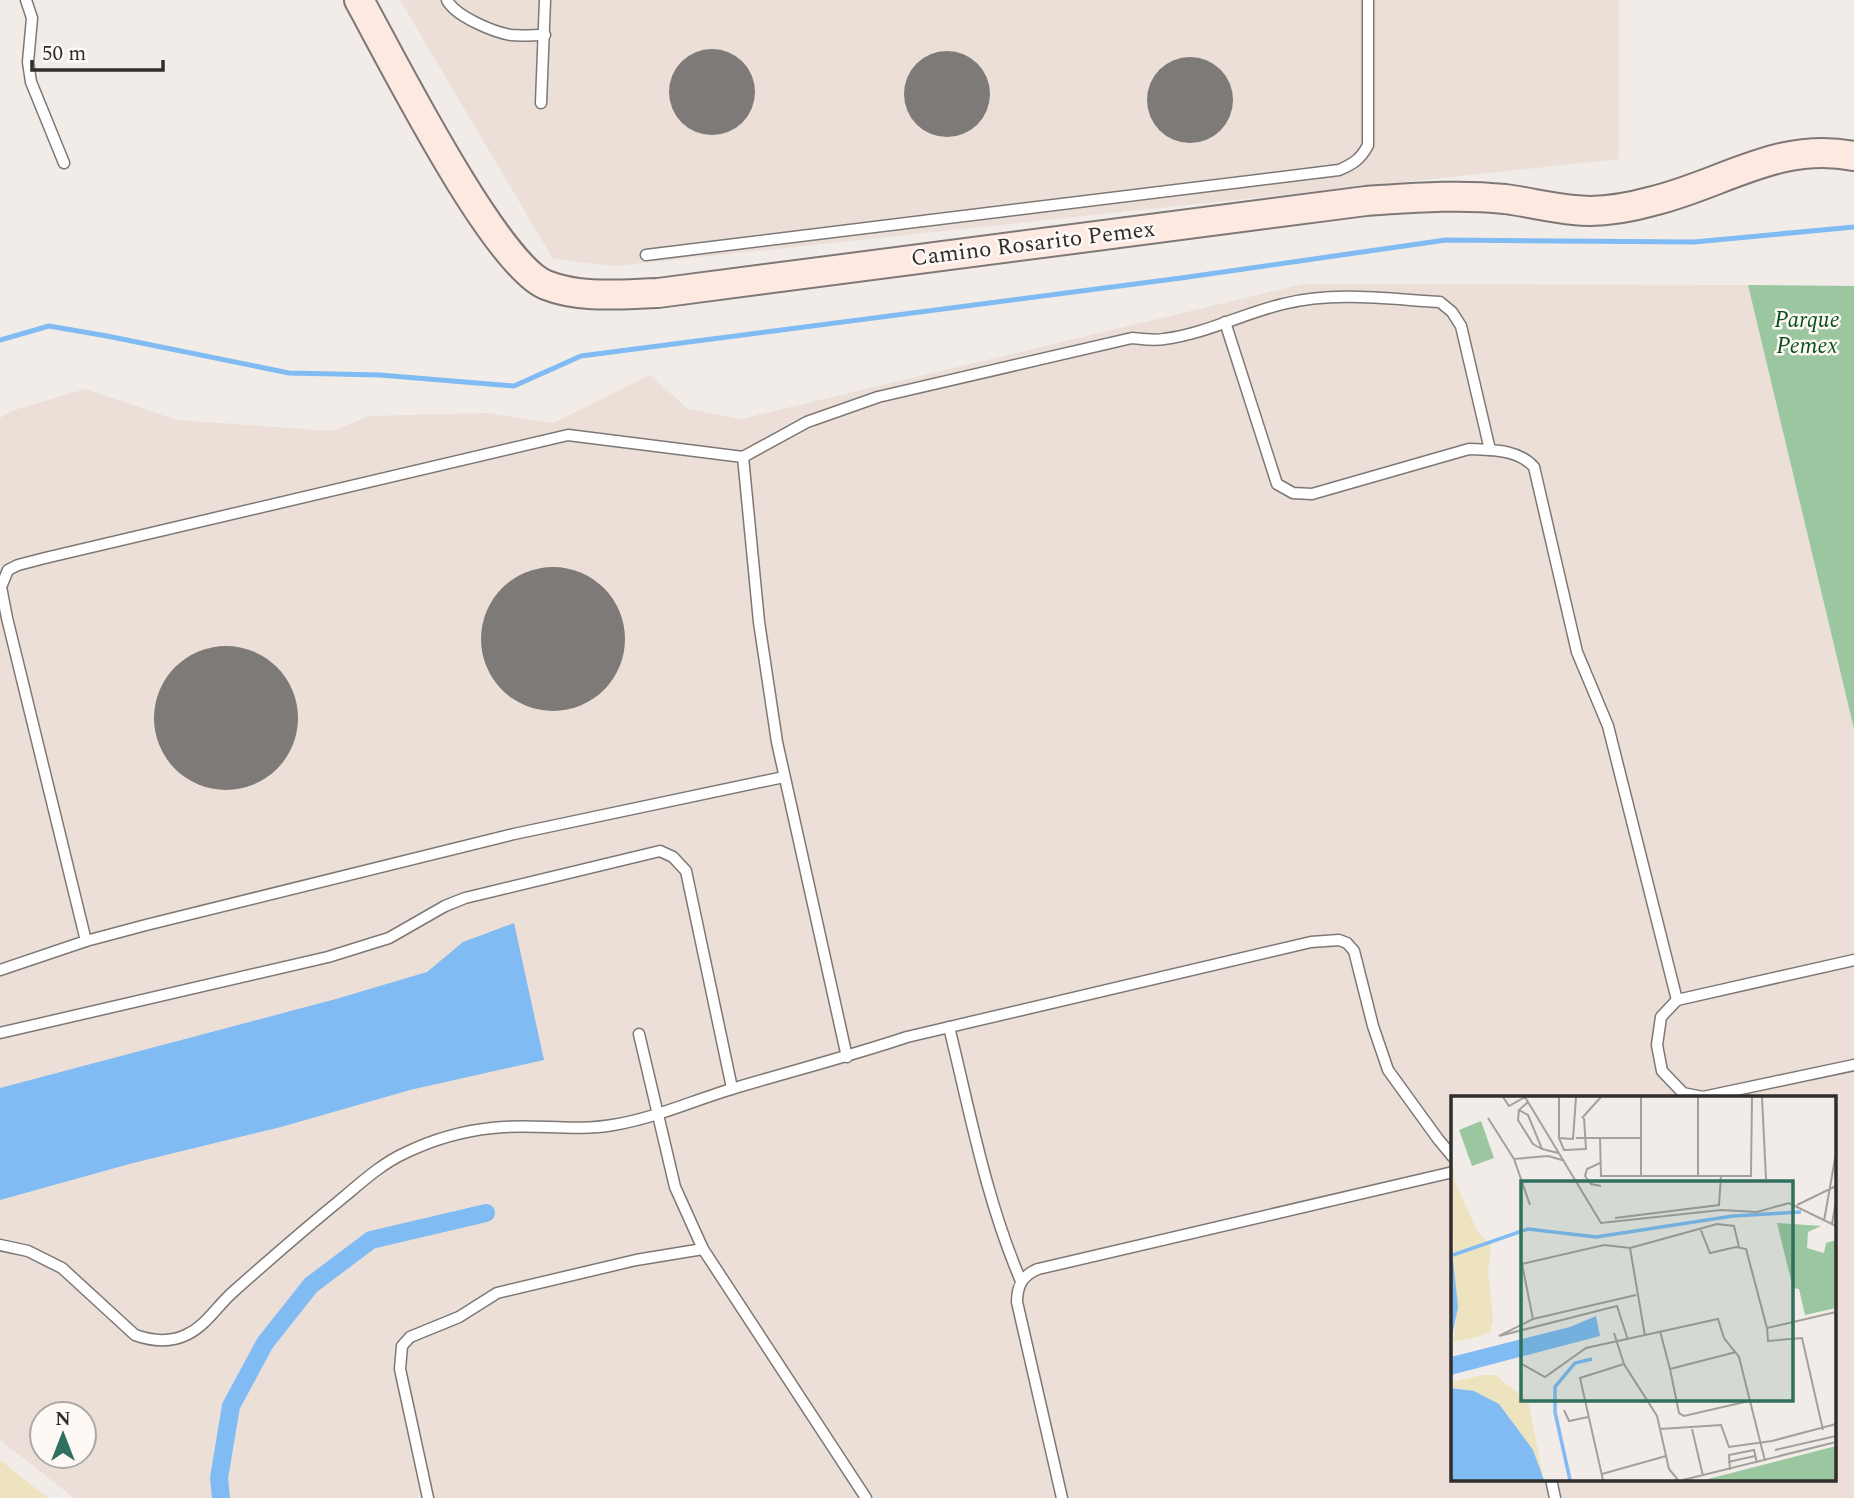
<svg xmlns="http://www.w3.org/2000/svg" width="1854" height="1498" font-family="Spectral,serif">
<style>
.built{fill:#ebdfd7;fill-rule:evenodd}
.green{fill:#9ac79f}
.sand{fill:#ede3be}
.water{fill:#81bbf4}
.lines{fill:none;stroke-linecap:round;stroke-linejoin:round}
.stream{stroke:#81bbf4;stroke-width:5}
.canal{stroke:#81bbf4;stroke-width:18}
.building{fill:#7e7a77}
.lane-casing{stroke:#7d7875;stroke-width:13}
.secondary-casing{stroke:#7d7875;stroke-width:32}
.lane{stroke:#fff;stroke-width:10}
.secondary{stroke:#fde9e2;stroke-width:28}
.labels{text-anchor:middle;dominant-baseline:central;stroke-width:5;stroke-linejoin:round;paint-order:stroke}
.street-label{font-size:23px;fill:#302e2d;stroke:#fef9f5}
.park-label{font-size:23px;font-style:italic;fill:#064f1c;stroke:#fef9f5}
.inset-river{fill:none;stroke:#81bbf4;stroke-width:3.5}
.inset-road{fill:none;stroke:#a4a09d;stroke-width:2}
.view{fill:#31705e;fill-opacity:0.15;stroke:#31705e;stroke-width:3.5}
.inset-edge{fill:none;stroke:#302e2d;stroke-width:3.5}
</style>
<rect width="100%" height="100%" fill="#f1ece8"/>
<g class="built">
<path d="M400 0H1619V159L616 266 553 259Z"/>
<path d="M1303 284 1748 285 1854 729V1498H74L0 1440V418L11 411 85 389 177 420 332 431 369 416 488 413 553 423 650 375 688 409 741 419ZM1453 1097H1835V1479H1453ZM42 1414H84V1456H42Z"/>
</g>
<path class="green" d="M1748 285 1854 286V729Z"/>
<path class="sand" d="M0 1460 48 1498H0Z"/>
<path class="water" d="M514 923 544 1060 410 1090 281 1127 133 1163 0 1200V1088L336 999 427 972 463 942Z"/>
<g class="lines">
<path class="stream" d="M0 340 49 326 107 336 289 373 380 375 514 386 581 356 1181 278 1446 240 1694 242 1854 227"/>
<path class="canal" d="M221 1498 219 1478 231 1406 265 1343 311 1285 371 1240 486 1213"/>
</g>
<g class="building">
<circle cx="712" cy="92" r="43"/>
<circle cx="947" cy="94" r="43"/>
<circle cx="1190" cy="100" r="43"/>
<circle cx="553" cy="639" r="72"/>
<circle cx="226" cy="718" r="72"/>
</g>
<g class="lines">
<defs>
<g id="lane">
<path d="M26 0 32 18 28 62 31 82 64 163"/>
<path d="M447 0C455 16 493 32 511 35 521 36 534 35 545 35"/>
<path d="M541 103 545 0"/>
<path d="M646 255 1339 170C1353 164 1361 159 1368 145V0"/>
<path d="M1225 322 1277 484 1293 493 1312 494 1469 449C1492 450 1518 449 1534 467L1577 652 1608 726 1677 1000 1854 960"/>
<path d="M743 457 807 422 878 397 1132 338C1142 339 1154 341 1164 339 1205 334 1244 313 1283 304 1335 291 1388 299 1440 302L1452 312 1461 326 1490 450"/>
<path d="M86 941 7 618 1 587 8 570 18 565 45 558 568 435 743 457 759 622 777 742 847 1057"/>
<path d="M0 970 86 941 146 925 514 834 784 777"/>
<path d="M1677 1000 1661 1017 1657 1045 1662 1071 1683 1093 1703 1097 1854 1065"/>
<path d="M949 1027C970 1112 986 1200 1021 1281"/>
<path d="M0 1033 328 957 389 938 445 906 465 898 660 851 673 857 686 871 732 1088"/>
<path d="M639 1034 675 1187 703 1249 866 1498"/>
<path d="M0 1245 28 1251 62 1268 135 1335C152 1341 169 1343 186 1335 206 1326 217 1306 233 1292 270 1259 307 1227 345 1196 364 1180 383 1163 405 1153 432 1140 462 1131 492 1128 532 1123 573 1132 613 1125 656 1118 694 1100 735 1088 792 1071 850 1056 907 1037L1311 942 1339 940 1347 943 1354 951 1373 1026 1388 1070 1438 1139 1453 1157"/>
<path d="M1551 1479 1555 1498"/>
<path d="M428 1498 400 1369 402 1346 410 1337 459 1317 497 1293 636 1260 703 1249"/>
<path d="M1062 1498 1017 1302C1017 1285 1023 1275 1038 1269L1453 1172"/>
</g>
<path id="secondary" d="M359 0C390 56 495 265 546 285 581 299 622 294 658 293L1366 201C1412 198 1458 194 1505 199 1528 202 1551 208 1574 210 1600 213 1628 208 1653 201 1723 184 1779 141 1854 156"/>
</defs>
<use href="#lane" class="lane-casing"/>
<use href="#secondary" class="secondary-casing"/>
<use href="#lane" class="lane"/>
<use href="#secondary" class="secondary"/>
</g>
<g class="labels">
<g class="street-label">
<text transform="translate(1033 244) rotate(-7)">Camino Rosarito Pemex</text>
</g>
<g class="park-label">
<text x="1807" y="320">Parque<tspan x="1807" dy="26">Pemex</tspan></text>
</g>
</g>
<g transform="translate(1451 1096)">
<rect width="385" height="385" fill="#f1ece8"/>
<path d="M30 25 43 62 21 70 8 34ZM326 127 370 130 357 136 356 152 373 157 375 147 385 144V212L354 219 348 193 342 192ZM385 350V384H253Z" fill="#9ac79f"/>
<path d="M0 55 4 85 26 135 40 150 37 175 42 225 39 236 30 240 2 246 5 226ZM32 279H44L77 305 92 380 10 292H0V286Z" fill="#ede3be"/>
<path d="M0 144 7 211 0 246ZM145 220 149 240 0 279V261L119 231ZM0 292 23 295 48 308 82 354 93 384H0Z" fill="#81bbf4"/>
<path class="inset-river" d="M2 159 77 133 145 141 282 120 350 116M119 384 104 316V291L124 267 141 263"/>
<path class="inset-road" d="M52 1 58 10 74 1M74 1 150 127 270 114 306 116 338 107 385 130M108 1V42L122 43 125 1M247 1V80M311 1 315 83M77 6 68 14 77 19 91 53 107 57M68 14 67 24 82 48 91 53M37 22 63 63 97 60 111 64M131 22 150 1M108 42 113 54 135 53 133 22M125 42H149L150 80H300L301 1M149 42H190M63 63 79 109M149 67 136 73 134 80 140 88 150 90M190 80V1M346 109 385 90M164 122 268 109 270 80M373 125 385 57M381 128 385 105M249 132 259 157 285 151 295 153 316 232 385 216M179 152 266 128 283 130 288 151M82 223 71 168 153 149 179 152 194 240M316 232 317 245 351 242 372 334M209 235 219 273M163 237 173 268 206 320 218 373 227 384M177 244 166 210 48 240 82 223 185 199M285 256 219 273 228 317 233 320 298 305M69 267 94 281 135 252 267 223 273 242 288 261 314 365M113 314 118 325 137 321M209 333 270 329 278 351 321 345 385 328M241 333 252 380M324 354 385 340M277 366 304 360M279 374 278 359 303 354 306 367M151 378 215 360M152 384 129 282 173 268M232 384 385 346"/>
<path class="view" d="M70 85H342V305H70Z"/>
<rect width="385" height="385" class="inset-edge"/>
</g>
<g transform="translate(63 1435)"><circle r="33" fill="#fef9f5" stroke="#aca8a5" stroke-width="2"/>
<path d="M0-5L12 26L0 18L-12 26Z" fill="#31705e"/>
<text y="-10" font-size="19" font-weight="bold" text-anchor="middle" fill="#302e2d">N</text>
</g>
<path d="M32 60v10h131v-10" fill="none" stroke="#302e2d" stroke-width="3.5"/>
<text x="42" y="60" font-size="21" fill="#302e2d" stroke="#fef9f5" stroke-width="5" paint-order="stroke">50 m</text>
</svg>
